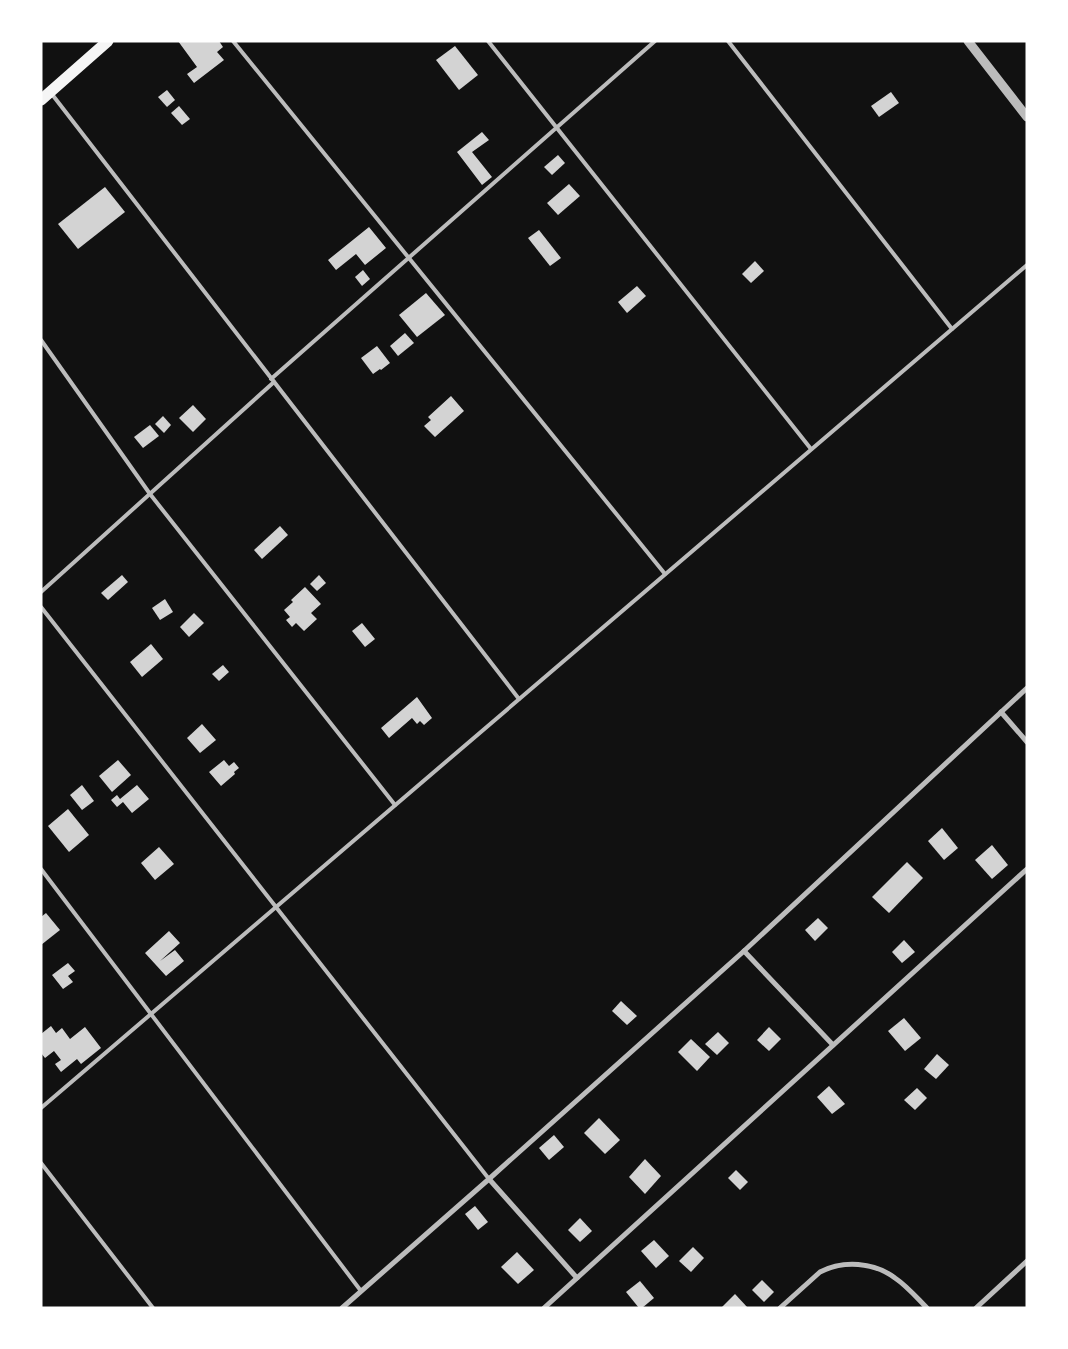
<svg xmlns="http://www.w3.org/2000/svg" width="1068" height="1349" font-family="'Sofia Sans Condensed',sans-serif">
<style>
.building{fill:#d3d3d3}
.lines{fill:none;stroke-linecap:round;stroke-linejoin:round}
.service{stroke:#bcbcbc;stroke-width:4}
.minor{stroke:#bcbcbc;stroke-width:5}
.tertiary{stroke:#bcbcbc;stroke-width:9}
.primary{stroke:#f5f5f5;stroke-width:11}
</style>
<rect width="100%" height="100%" fill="#111"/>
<g class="building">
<path d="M178 41H219L223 47 217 52 224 60 194 83 187 74 197 67Z"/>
<path d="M455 46 478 75 459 90 436 60Z"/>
<path d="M167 90 175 100 167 107 158 97Z"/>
<path d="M891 92 899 103 879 117 871 106Z"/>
<path d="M179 106 190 119 182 125 171 113Z"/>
<path d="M482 132 489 140 472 152 492 177 482 185 457 152Z"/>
<path d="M558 155 565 163 552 175 544 167Z"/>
<path d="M569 184 580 196 558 215 547 203Z"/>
<path d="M105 187 125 212 78 249 58 224Z"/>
<path d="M369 227 386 248 365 265 356 254 336 270 328 260Z"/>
<path d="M539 230 561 258 550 266 528 238Z"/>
<path d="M755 261 764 271 751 283 742 274Z"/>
<path d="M363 270 370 279 362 286 355 277Z"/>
<path d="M637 286 646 296 627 313 618 302Z"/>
<path d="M426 293 445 315 417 337 399 315Z"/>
<path d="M405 333 414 343 398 356 390 346Z"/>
<path d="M377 346 390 363 381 370 380 369 373 374 361 358Z"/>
<path d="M451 396 464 411 435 437 424 426 431 420 428 417Z"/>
<path d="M193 405 206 419 193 432 179 418Z"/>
<path d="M163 416 171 425 164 433 155 424Z"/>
<path d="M150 425 159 436 143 448 134 437Z"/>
<path d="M280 526 288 535 262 559 254 550Z"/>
<path d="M122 575 128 582 108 600 101 593Z"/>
<path d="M319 575 326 583 317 591 310 584Z"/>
<path d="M305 587 321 604 311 613 317 619 304 631 296 623 292 627 286 620 290 617 284 610 293 602 291 600Z"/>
<path d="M165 599 173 612 160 620 152 608Z"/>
<path d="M194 613 204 623 189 637 180 627Z"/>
<path d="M362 623 375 639 365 647 352 631Z"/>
<path d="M151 644 163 659 142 677 130 662Z"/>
<path d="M223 665 229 672 219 681 212 674Z"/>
<path d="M417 697 432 718 424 725 420 721 417 724 412 718 389 738 381 728Z"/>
<path d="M202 724 216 740 200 753 187 738Z"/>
<path d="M118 760 131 775 112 792 99 776Z"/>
<path d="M224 760 229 766 234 762 239 768 234 772 235 774 221 786 209 772Z"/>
<path d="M82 785 94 801 82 810 70 795Z"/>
<path d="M137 785 149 799 132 813 123 802 117 807 111 800 117 795 120 799Z"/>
<path d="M68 809 89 835 69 852 48 826Z"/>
<path d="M942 828 958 848 944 860 928 841Z"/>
<path d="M992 845 1008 865 992 879 975 860Z"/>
<path d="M159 847 174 864 155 880 141 863Z"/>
<path d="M907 862 923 878 889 913 872 897Z"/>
<path d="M46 913 60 930 41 945V917Z"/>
<path d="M818 918 828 928 815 941 805 930Z"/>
<path d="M169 931 180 943 160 961 175 950 184 961 166 976 145 953Z"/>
<path d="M904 940 915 952 902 963 892 952Z"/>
<path d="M68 963 75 971 68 976 73 982 63 989 52 975Z"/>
<path d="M621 1001 637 1016 627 1025 612 1011Z"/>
<path d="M904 1018 921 1038 905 1051 888 1031Z"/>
<path d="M51 1026 56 1033 62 1028 70 1039 85 1027 101 1048 81 1064 77 1059 61 1072 55 1064 61 1060 54 1051 45 1058 41 1053V1034Z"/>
<path d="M769 1027 781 1039 769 1051 757 1040Z"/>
<path d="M718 1032 729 1043 717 1055 705 1044Z"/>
<path d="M691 1039 710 1057 697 1071 678 1052Z"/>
<path d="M937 1054 949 1065 936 1079 924 1069Z"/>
<path d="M829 1086 845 1104 832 1114 817 1097Z"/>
<path d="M917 1088 927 1098 915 1110 904 1100Z"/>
<path d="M599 1118 620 1140 605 1154 584 1133Z"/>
<path d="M554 1135 564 1147 549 1160 539 1148Z"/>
<path d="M645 1159 661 1176 645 1194 629 1177Z"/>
<path d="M736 1170 748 1182 740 1190 728 1178Z"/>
<path d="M475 1206 488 1222 478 1230 465 1214Z"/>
<path d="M580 1218 592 1231 580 1242 568 1230Z"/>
<path d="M654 1240 669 1256 656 1268 641 1251Z"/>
<path d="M693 1247 704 1258 691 1272 679 1261Z"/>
<path d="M517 1252 534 1270 518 1284 501 1267Z"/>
<path d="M762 1280 774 1292 764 1302 752 1290Z"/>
<path d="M640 1281 654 1298 642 1308H639L626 1292Z"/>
<path d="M735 1294 748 1308H721Z"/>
</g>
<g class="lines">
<g class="service">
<path d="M233 41 665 574"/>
<path d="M488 41 811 449"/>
<path d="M728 41 952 329"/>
<path d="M51 93 519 699"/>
<path d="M41 340 150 494 395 805"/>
<path d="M271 379 655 41"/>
<path d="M41 592 274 382"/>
<path d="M41 607 489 1179"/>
<path d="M41 869 361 1291"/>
<path d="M41 1108 1027 265"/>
<path d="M41 1163 153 1308"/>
</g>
<g class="minor">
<path d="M1001 712 1027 742"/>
<path d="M744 951 833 1045"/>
<path d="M489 1179 577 1278"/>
<path d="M342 1308 489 1179 744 951 1027 688"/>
<path d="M544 1308 1027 869"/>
<path d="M780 1308 820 1272C843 1260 874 1262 895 1278 907 1286 917 1298 927 1308"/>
<path d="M976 1308 1027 1261"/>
</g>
<path class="tertiary" d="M968 41 1027 117"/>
<path class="primary" d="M41 100 108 41"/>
</g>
<rect width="1068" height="1349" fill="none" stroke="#ffffff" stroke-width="85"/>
</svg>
